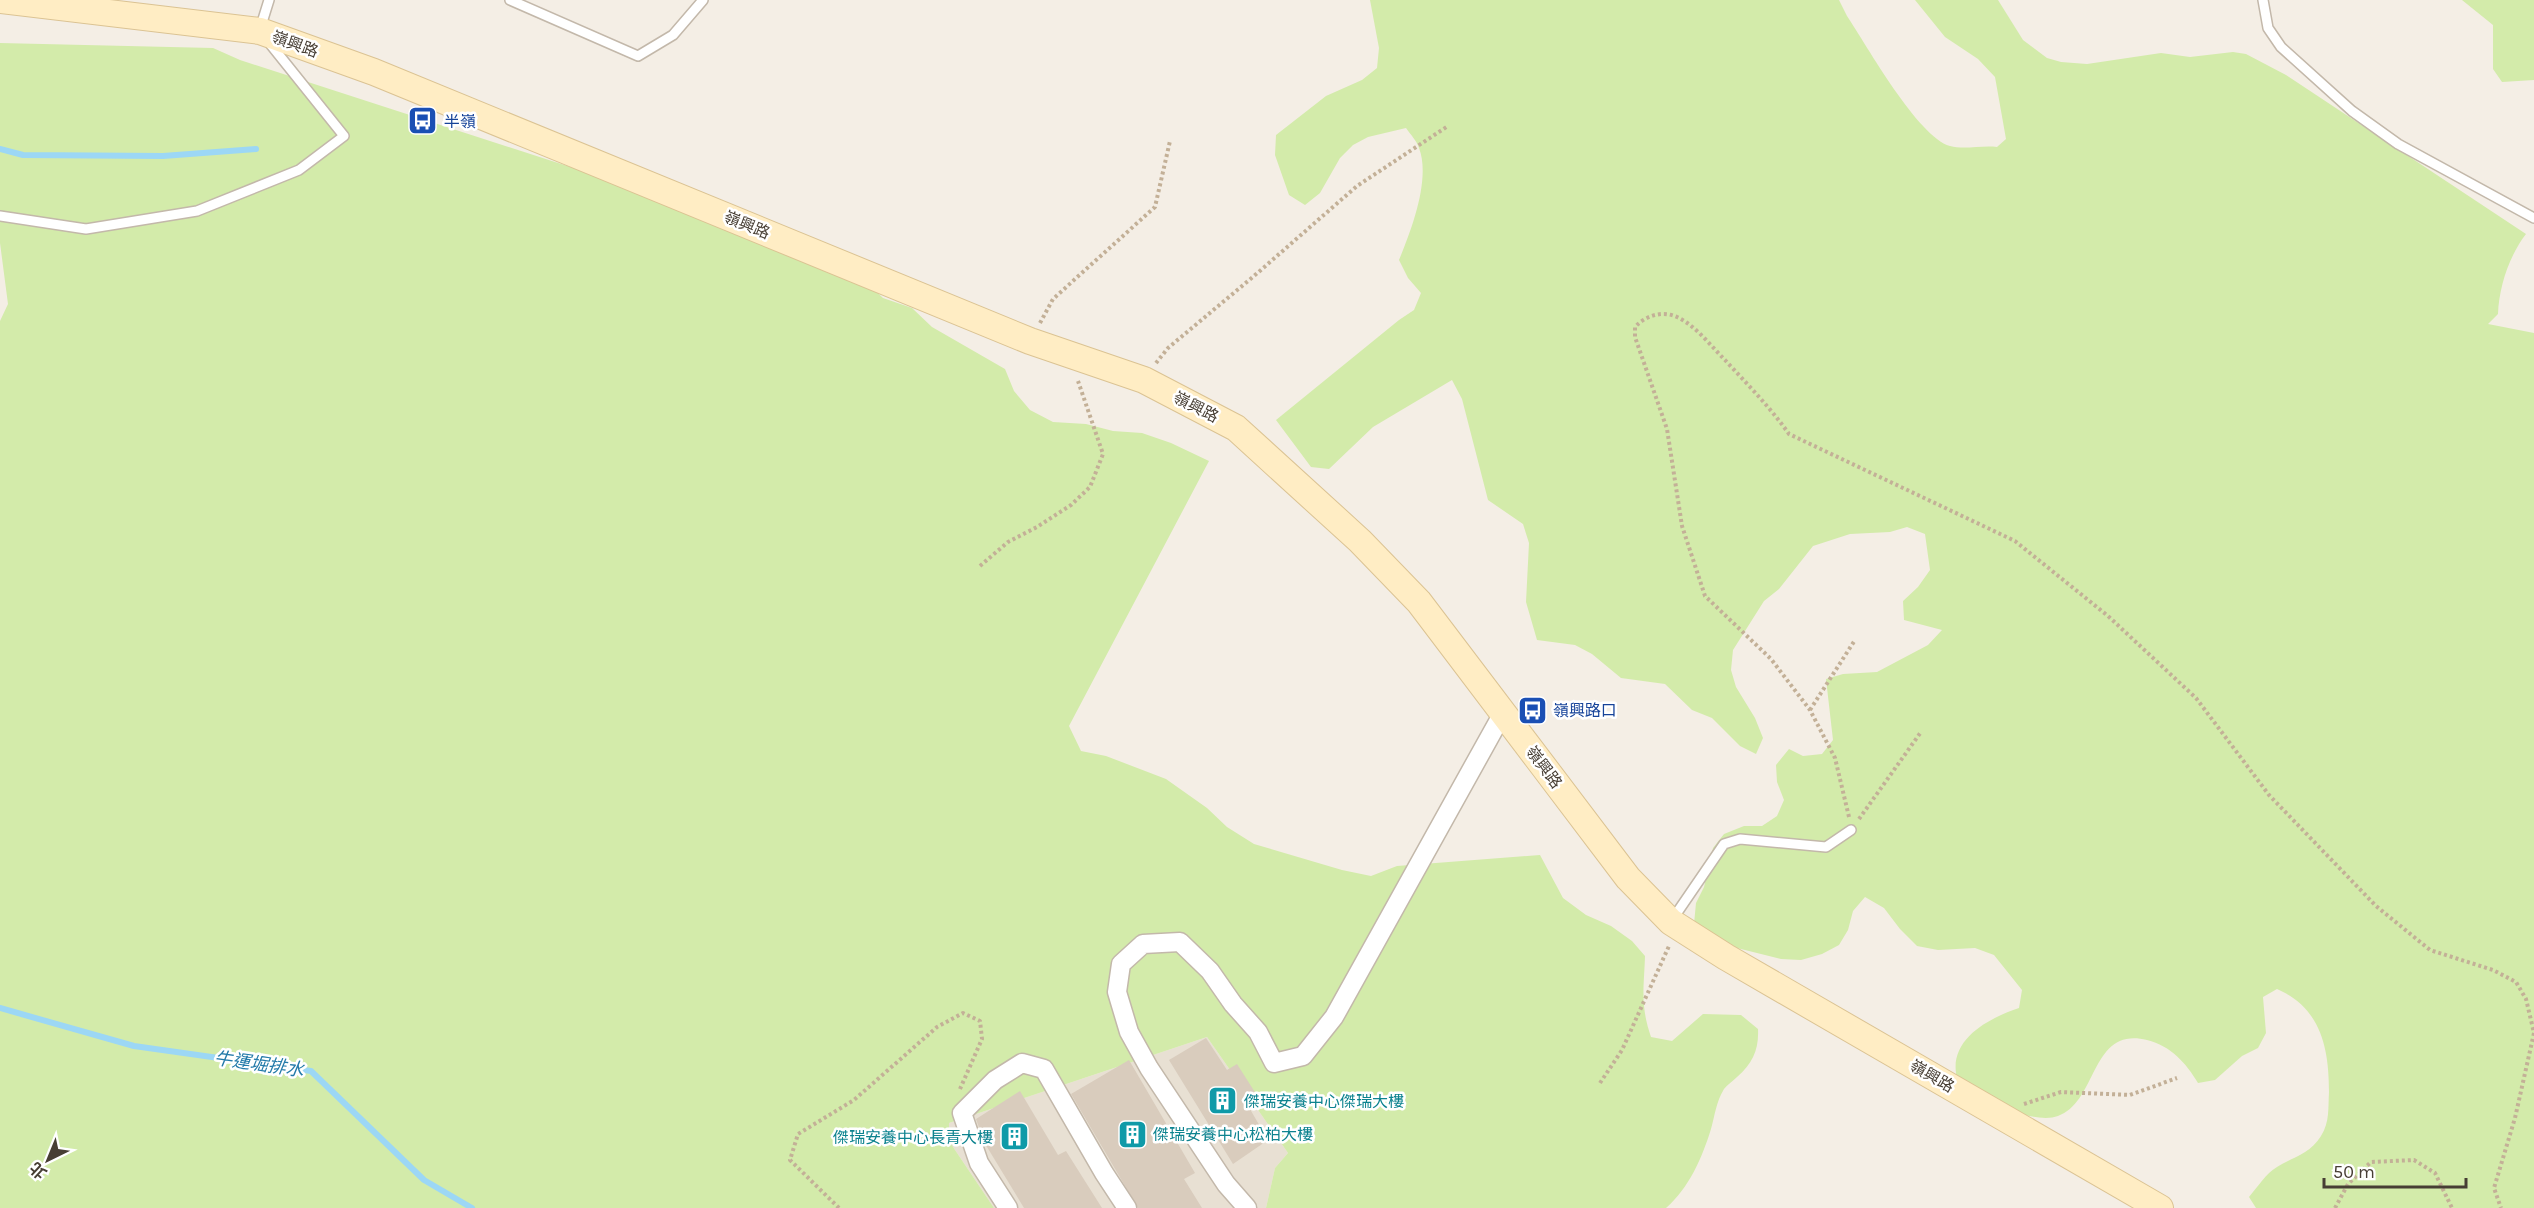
<svg xmlns="http://www.w3.org/2000/svg" width="2534" height="1208" font-family="Karla,'Noto Sans TC',sans-serif">
<style>
.residential{fill:#e8e0d3}
.green{fill:#d3ebaa}
.lines{fill:none;stroke-linecap:round;stroke-linejoin:round}
.stream{stroke:#9cd7f5;stroke-width:6}
.building{fill:#d9ccbd}
.service-casing{stroke:#c3b8aa;stroke-width:12}
.minor-casing{stroke:#c3b8aa;stroke-width:21}
.secondary-casing{stroke:#dbc393;stroke-width:28}
.path{stroke:#c3b097;stroke-width:4;stroke-dasharray:3 3;stroke-linecap:butt}
.service{stroke:#fff;stroke-width:9}
.minor{stroke:#fff;stroke-width:18}
.secondary{stroke:#ffedc4;stroke-width:26}
.labels{text-anchor:middle;dominant-baseline:central;stroke-width:5;stroke-linejoin:round;paint-order:stroke}
.street-label{font-size:16px;fill:#473e34;stroke:#fff}
.transit-label{font-size:16px;fill:#164399;stroke:#fff;text-anchor:start}
.culture-label{font-size:16px;fill:#0d838f;stroke:#fff;text-anchor:start}
.water-label{font-size:18px;font-style:italic;fill:#237aa9;stroke:#fff}
</style>
<rect width="100%" height="100%" fill="#f4eee5"/>
<path class="residential" d="M1207 1037 1288 1153 1275 1168 1266 1208H994L949 1141V1123Z"/>
<g class="green">
<path d="M1370 0H1839L1847 16C1867 46 1918 137 1950 146 1964 150 1982 145 1997 147L2006 139 1995 77 1978 59 1945 37 1915 0H1998L2023 40 2047 58 2061 62 2087 64 2161 53 2190 57 2233 52 2246 54 2286 75 2526 234C2509 256 2499 287 2498 314L2488 324 2534 333V1208H2256L2249 1197C2257 1188 2266 1173 2277 1167 2293 1157 2310 1154 2321 1136 2330 1122 2328 1107 2329 1092 2329 1048 2321 1008 2277 989L2263 997 2266 1033 2258 1048 2242 1056 2215 1080 2198 1083C2186 1063 2171 1046 2147 1040 2090 1026 2098 1102 2058 1116 2034 1125 1985 1100 1962 1091 1960 1085 1956 1079 1956 1073 1951 1037 1992 1017 2019 1008L2022 990 1994 955 1975 948 1938 950 1917 946 1900 929 1884 908 1865 897 1853 911 1848 930 1839 945 1822 954 1801 960 1781 959 1725 945 1694 924 1696 903 1704 887 1713 848 1724 834 1744 826H1762L1777 816 1784 800 1777 782 1776 765 1789 749 1803 756 1822 754 1833 740 1826 679 1843 674 1877 672 1928 645 1942 630 1904 620 1903 601 1918 587 1930 570 1925 534 1907 527 1890 532 1850 534 1813 546 1779 589 1764 601 1733 650 1731 670 1736 687 1755 718 1763 738 1756 754 1740 746 1712 718 1692 710 1665 684 1621 678 1592 654 1575 645 1537 640 1526 602 1529 543 1523 524 1488 500 1462 399 1452 380 1373 427 1329 469 1311 467 1276 420 1399 320 1414 310 1421 293 1408 278 1399 260C1411 231 1431 179 1419 148 1417 141 1410 134 1406 128L1368 137 1353 145 1340 158 1320 193 1305 205 1289 195 1275 155 1276 135 1326 96 1362 80 1377 68 1379 48Z"/>
<path d="M2462 0H2534V80L2502 82 2493 69V25Z"/>
<path d="M0 43 213 48 240 60 743 223 862 278 883 298 912 308 932 327 1005 369 1014 391 1030 410 1053 422 1086 424 1113 431 1142 433 1171 443 1209 461 1069 726 1081 751 1106 756 1166 779 1207 808 1227 827 1254 844 1342 870 1371 876 1397 866 1540 855 1563 898 1586 915 1611 926 1632 941 1645 956C1644 989 1640 1005 1651 1037L1672 1041 1703 1014 1741 1015 1758 1029C1759 1049 1753 1063 1737 1077 1733 1081 1727 1085 1724 1089 1716 1102 1715 1115 1711 1129 1702 1158 1689 1188 1666 1208H1266L1275 1168 1288 1153 1207 1037 949 1123V1141L994 1208H0V321L8 304 0 243Z"/>
</g>
<g class="lines">
<g class="stream">
<path d="M0 149 23 155 163 156 256 149"/>
<path d="M0 1008 134 1046 311 1071 424 1180 472 1208"/>
</g>
</g>
<g class="building">
<path d="M1206 1038 1227 1070 1237 1064 1258 1097 1247 1104 1268 1140 1233 1164 1169 1060Z"/>
<path d="M1129 1060 1195 1173 1184 1179 1202 1208H1138L1071 1094Z"/>
<path d="M1020 1091 1058 1155 1066 1151 1102 1208H1024L984 1142 976 1119Z"/>
</g>
<g class="lines">
<defs>
<g id="service">
<path d="M510 0 638 56 673 35 703 0"/>
<path d="M2263 0 2268 28 2281 47 2352 111 2398 144 2534 218"/>
<path d="M260 29 269 0"/>
<path d="M0 216 86 229 197 211 299 170 344 136 267 40"/>
<path d="M1672 920 1724 844 1740 839 1826 847 1851 830"/>
</g>
<g id="minor">
<path d="M1008 1208 979 1163 962 1113 995 1080 1022 1063 1044 1069 1104 1173 1127 1208"/>
<path d="M1247 1208 1226 1184 1149 1068 1129 1032 1117 992 1121 964 1143 944 1180 942 1210 971 1233 1004 1258 1032 1274 1063 1303 1056 1334 1017 1503 713"/>
</g>
<path id="secondary" d="M0 0 260 31 374 72 1030 341 1144 380 1236 428 1360 541 1419 602 1628 878 1671 922 1726 957 2160 1208"/>
</defs>
<use href="#service" class="service-casing"/>
<use href="#minor" class="minor-casing"/>
<use href="#secondary" class="secondary-casing"/>
<g class="path">
<path d="M1040 323 1053 299 1155 207 1170 141"/>
<path d="M1156 363 1168 348 1254 276 1357 186 1448 126"/>
<path d="M980 566 1008 542 1037 527 1071 505 1090 487 1103 454 1078 381"/>
<path d="M1810 710 1855 640"/>
<path d="M1849 817 1835 758 1810 710 1771 659 1705 596 1682 526 1667 429 1635 337V327C1645 316 1662 310 1677 317 1696 326 1710 345 1725 360 1747 384 1770 407 1789 434L2015 541 2108 616 2196 698 2269 795 2376 906 2430 950 2493 970 2516 982 2526 999 2534 1033 2515 1118 2494 1188 2501 1208"/>
<path d="M1859 819 1921 732"/>
<path d="M1600 1083 1622 1050 1669 946"/>
<path d="M2024 1104 2061 1092 2130 1095 2177 1078"/>
<path d="M839 1208 790 1160 798 1134 854 1100 937 1027 963 1013 980 1021 982 1039 960 1089"/>
<path d="M2335 1208 2348 1184 2371 1162 2414 1160 2435 1173 2452 1208"/>
</g>
<use href="#service" class="service"/>
<use href="#minor" class="minor"/>
<use href="#secondary" class="secondary"/>
</g>
<defs>
<symbol id="bus-square" viewBox="-11 -11 22 22"><rect x="-9" y="-9" width="18" height="18" rx="4" fill="#1a4fb4" stroke="#fff"/><path d="M-5-6H5V4H4V6H2V4H-2V6H-4V4H-5ZM-3.5-4V0h7V-4ZM-3.5 1.2v1.5H-2V1.2ZM2 1.2v1.5H3.5V1.2Z" fill="#fff"/></symbol>
<symbol id="building-square" viewBox="-11 -11 22 22"><rect x="-9" y="-9" width="18" height="18" rx="4" fill="#0f9aa8" stroke="#fff"/><path d="M-4-6H4V6H1V3H-1V6H-4ZM-2.5-4.3h1.7v1.8h-1.7ZM.8-4.3h1.7v1.8H.8ZM-2.5-1h1.7V.8h-1.7ZM.8-1h1.7V.8H.8Z" fill="#fff"/></symbol>
</defs>
<g fill-rule="evenodd">
<use href="#bus-square" x="406" y="104" width="33" height="33"/>
<use href="#bus-square" x="1516" y="694" width="33" height="33"/>
<use href="#building-square" x="1206" y="1084" width="33" height="33"/>
<use href="#building-square" x="1116" y="1118" width="33" height="33"/>
<use href="#building-square" x="998" y="1120" width="33" height="33"/>
</g>
<g class="labels">
<g class="street-label">
<text transform="translate(295 44) rotate(20)">嶺興路</text>
<text transform="translate(747 225) rotate(22)">嶺興路</text>
<text transform="translate(1196 407) rotate(27)">嶺興路</text>
<text transform="translate(1544 767) rotate(53)">嶺興路</text>
<text transform="translate(1932 1076) rotate(30)">嶺興路</text>
</g>
<g class="transit-label">
<text x="444" y="121">半嶺</text>
<text x="1553" y="710">嶺興路口</text>
</g>
<g class="culture-label">
<text x="1244" y="1101">傑瑞安養中心傑瑞大樓</text>
<text x="1153" y="1134">傑瑞安養中心松柏大樓</text>
<text x="993" y="1137" text-anchor="end">傑瑞安養中心長青大樓</text>
</g>
<g class="water-label">
<text transform="translate(259 1064) rotate(8)">牛運堀排水</text>
</g>
</g>
<g transform="translate(48 1160) rotate(223)" stroke="#ffffff" stroke-width="4.5" paint-order="stroke">
<path d="M0-4.5L10 22L0 15L-10 22Z" fill="#473e34"/>
<text y="-9" font-size="16" font-weight="bold" text-anchor="middle" fill="#473e34">北</text>
</g>
<path d="M2324 1178v9h142v-9" fill="none" stroke="#473e34" stroke-width="3"/>
<text x="2333" y="1178" font-size="18" fill="#473e34" stroke="#ffffff" stroke-width="4.5" paint-order="stroke">50 m</text>
</svg>
